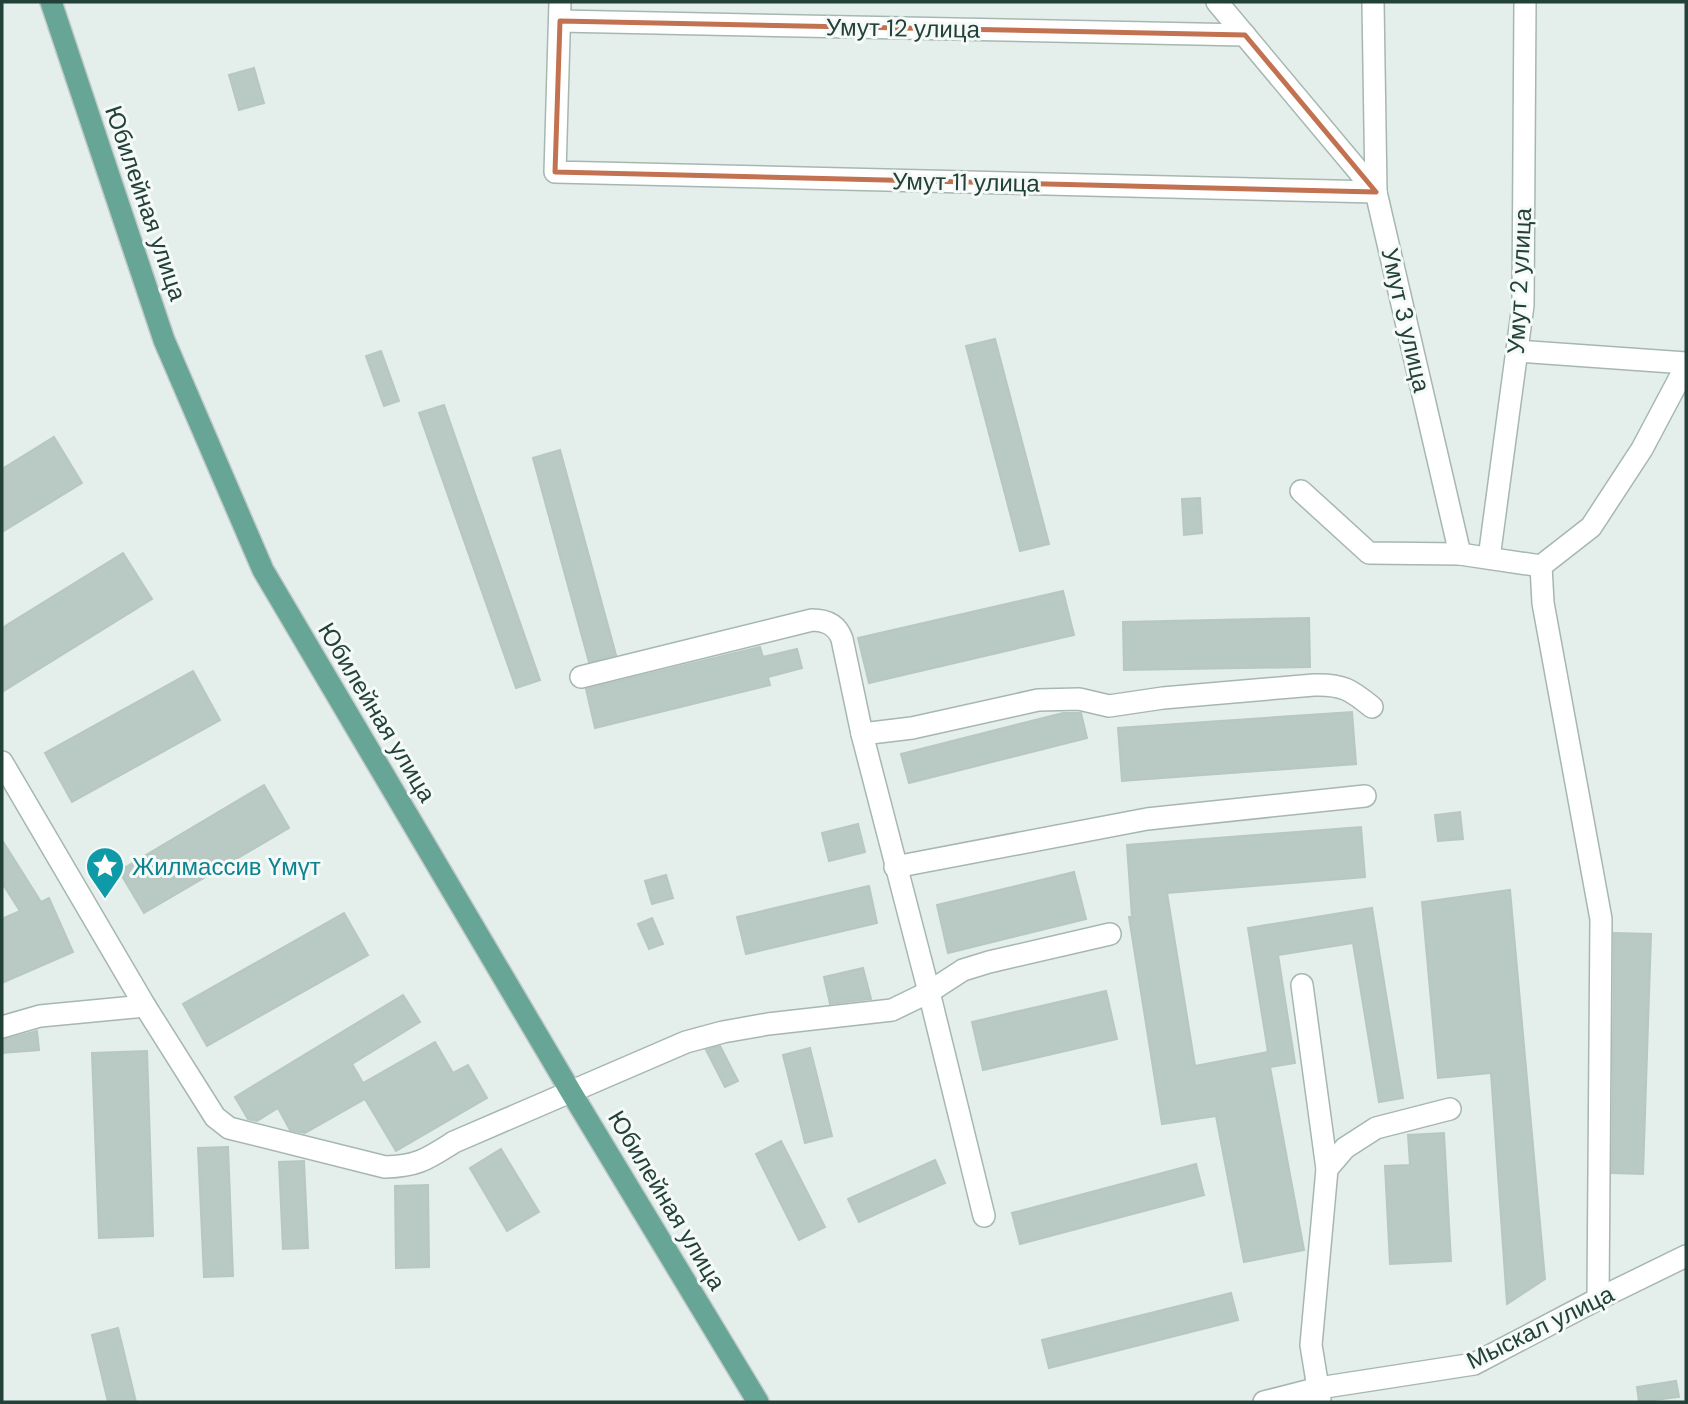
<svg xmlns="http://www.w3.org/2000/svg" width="1688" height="1404" font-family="'DM Sans',sans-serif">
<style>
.building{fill:#b9c9c3;stroke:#b6c8c1;stroke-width:2}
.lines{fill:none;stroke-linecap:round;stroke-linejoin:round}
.minor-casing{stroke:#a6b7b1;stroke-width:24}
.major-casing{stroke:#c1cac8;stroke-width:24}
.minor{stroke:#fff;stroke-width:21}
.major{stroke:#67a596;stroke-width:21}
.marked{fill:none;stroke:#c27251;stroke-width:5;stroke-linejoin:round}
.labels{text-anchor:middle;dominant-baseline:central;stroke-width:6;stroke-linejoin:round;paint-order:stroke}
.street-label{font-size:24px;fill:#224139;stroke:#f5faf8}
.culture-label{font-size:24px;fill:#0d838f;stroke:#f5faf8;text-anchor:start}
</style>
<rect width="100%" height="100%" fill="#e4eeea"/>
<g class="building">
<path d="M254 68 264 103 239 110 229 75Z"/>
<path d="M995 339 1049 544 1020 551 966 346Z"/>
<path d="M381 351 399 401 384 406 366 356Z"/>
<path d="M444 405 540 680 516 688 419 413Z"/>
<path d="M54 437 82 483 2 532V469Z"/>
<path d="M560 450 616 655 589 662 533 458Z"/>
<path d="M1200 498 1202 533 1184 535 1182 499Z"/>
<path d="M123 553 152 599 2 692V628Z"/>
<path d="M1063 591 1074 635 869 683 858 638Z"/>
<path d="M1309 618 1310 667 1124 670 1123 622Z"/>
<path d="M760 647 763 657 797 649 802 668 768 677 770 685 595 728 586 689Z"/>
<path d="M193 671 220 720 72 802 45 753Z"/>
<path d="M1352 712 1356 764 1122 781 1118 728Z"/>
<path d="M1063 713H1081L1087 738 909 783 901 754Z"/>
<path d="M264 785 289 828 144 913 119 871Z"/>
<path d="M1460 812 1463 839 1438 841 1435 815Z"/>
<path d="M858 824 865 852 829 861 822 833Z"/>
<path d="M1361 827 1365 877 1167 893 1195 1066 1268 1052 1248 928 1372 908 1403 1098 1379 1102 1353 943 1278 955 1295 1063 1270 1067 1304 1250 1244 1262 1216 1116 1162 1124 1129 917H1132L1127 845Z"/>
<path d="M2 840 41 902 49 898 73 952 2 983V919L20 911 2 883Z"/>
<path d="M1074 872 1086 919 948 953 937 905Z"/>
<path d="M666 875 673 898 652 904 645 881Z"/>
<path d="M869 886 877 923 746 954 737 917Z"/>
<path d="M1510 890 1545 1279 1507 1304 1491 1073 1438 1078 1422 902Z"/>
<path d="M344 913 368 955 207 1046 183 1004Z"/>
<path d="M652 918 663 944 649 949 638 924Z"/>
<path d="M1614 933 1651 934 1643 1174 1612 1173Z"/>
<path d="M863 968 871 999 830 1004 824 977Z"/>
<path d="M1106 991 1117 1039 983 1070 972 1022Z"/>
<path d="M403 995 420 1022 352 1064 363 1083 435 1042 453 1073 468 1065 487 1098 396 1151 365 1099 305 1133 290 1130 278 1108 257 1121 248 1119 235 1097Z"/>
<path d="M37 1031 39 1050 2 1053V1040Z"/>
<path d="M720 1046 738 1081 725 1087 706 1050Z"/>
<path d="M810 1048 832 1136 805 1143 783 1055Z"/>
<path d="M147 1051 153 1236 99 1238 92 1053Z"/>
<path d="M1444 1133 1451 1261 1390 1264 1385 1166 1410 1165 1408 1135Z"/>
<path d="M781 1141 825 1227 799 1240 756 1154Z"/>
<path d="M228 1147 233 1276 204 1277 198 1148Z"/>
<path d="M501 1149 539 1212 507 1231 470 1168Z"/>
<path d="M935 1160 945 1183 859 1222 848 1199Z"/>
<path d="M304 1161 308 1248 283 1249 279 1162Z"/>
<path d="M1196 1164 1204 1195 1020 1244 1012 1213Z"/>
<path d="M428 1185 429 1267 396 1268 395 1186Z"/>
<path d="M1231 1293 1238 1320 1049 1368 1042 1340Z"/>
<path d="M118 1328 136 1402H108L92 1335Z"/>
<path d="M1676 1381 1679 1397 1639 1402 1637 1387Z"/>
</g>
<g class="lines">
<defs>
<g id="minor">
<path d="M560 2 555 172 1376 192"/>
<path d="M1217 2 1376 192"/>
<path d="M1373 2 1376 192 1460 554 1541 566"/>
<path d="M560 21 1245 35"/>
<path d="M1517 351 1686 363"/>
<path d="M1301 491 1369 553 1460 554"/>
<path d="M1489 558 1523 305 1525 2"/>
<path d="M1541 566 1543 603 1601 919 1598 1299"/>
<path d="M1541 566 1591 527 1642 449 1686 366"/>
<path d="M581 677 812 620C826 620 837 625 842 639L862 734 929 992 984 1216"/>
<path d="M862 734 912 728 1038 700 1079 699 1109 706 1163 698 1314 685C1343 684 1351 690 1372 707"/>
<path d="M2 762 145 1006 215 1117 229 1128 385 1167C418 1166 427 1159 454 1142L686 1042 723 1032 768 1024 892 1010 929 992 963 970 989 962 1110 934"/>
<path d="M895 867 1147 819 1365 796"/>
<path d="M1302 985 1327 1169"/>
<path d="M2 1027 40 1016 145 1006"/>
<path d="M1320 1400 1311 1345 1327 1169 1345 1148 1376 1128 1450 1109"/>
<path d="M1264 1402 1319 1388 1474 1364 1598 1299 1686 1256"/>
</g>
<path id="major" d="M51 2 164 340 263 570 571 1092 758 1402"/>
</defs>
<use href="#minor" class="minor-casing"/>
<use href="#major" class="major-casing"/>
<use href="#minor" class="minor"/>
<use href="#major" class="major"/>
</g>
<path class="marked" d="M560 21 1245 35 1376 192 555 172Z"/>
<defs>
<symbol id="sight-pin" viewBox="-11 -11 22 30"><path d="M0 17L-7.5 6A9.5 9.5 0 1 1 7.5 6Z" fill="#0f9aa8" stroke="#f5faf8"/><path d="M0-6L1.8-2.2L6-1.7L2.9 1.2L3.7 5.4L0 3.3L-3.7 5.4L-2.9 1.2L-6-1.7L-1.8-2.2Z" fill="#fff"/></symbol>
</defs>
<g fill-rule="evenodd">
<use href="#sight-pin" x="83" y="844" width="44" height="60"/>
</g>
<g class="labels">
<g class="street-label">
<text transform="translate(903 28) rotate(1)">Умут 12 улица</text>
<text transform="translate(966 182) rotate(1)">Умут 11 улица</text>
<text transform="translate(146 203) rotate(71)">Юбилейная улица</text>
<text transform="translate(1519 281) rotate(-87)">Умут 2 улица</text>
<text transform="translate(1406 320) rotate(77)">Умут 3 улица</text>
<text transform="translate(377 712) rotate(59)">Юбилейная улица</text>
<text transform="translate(667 1200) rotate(59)">Юбилейная улица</text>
<text transform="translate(1540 1327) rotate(-26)">Мыскал улица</text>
</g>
<g class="culture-label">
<text x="132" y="866">Жилмассив Үмүт</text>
</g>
</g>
<rect width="1688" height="1404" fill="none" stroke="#224139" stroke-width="7"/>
</svg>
